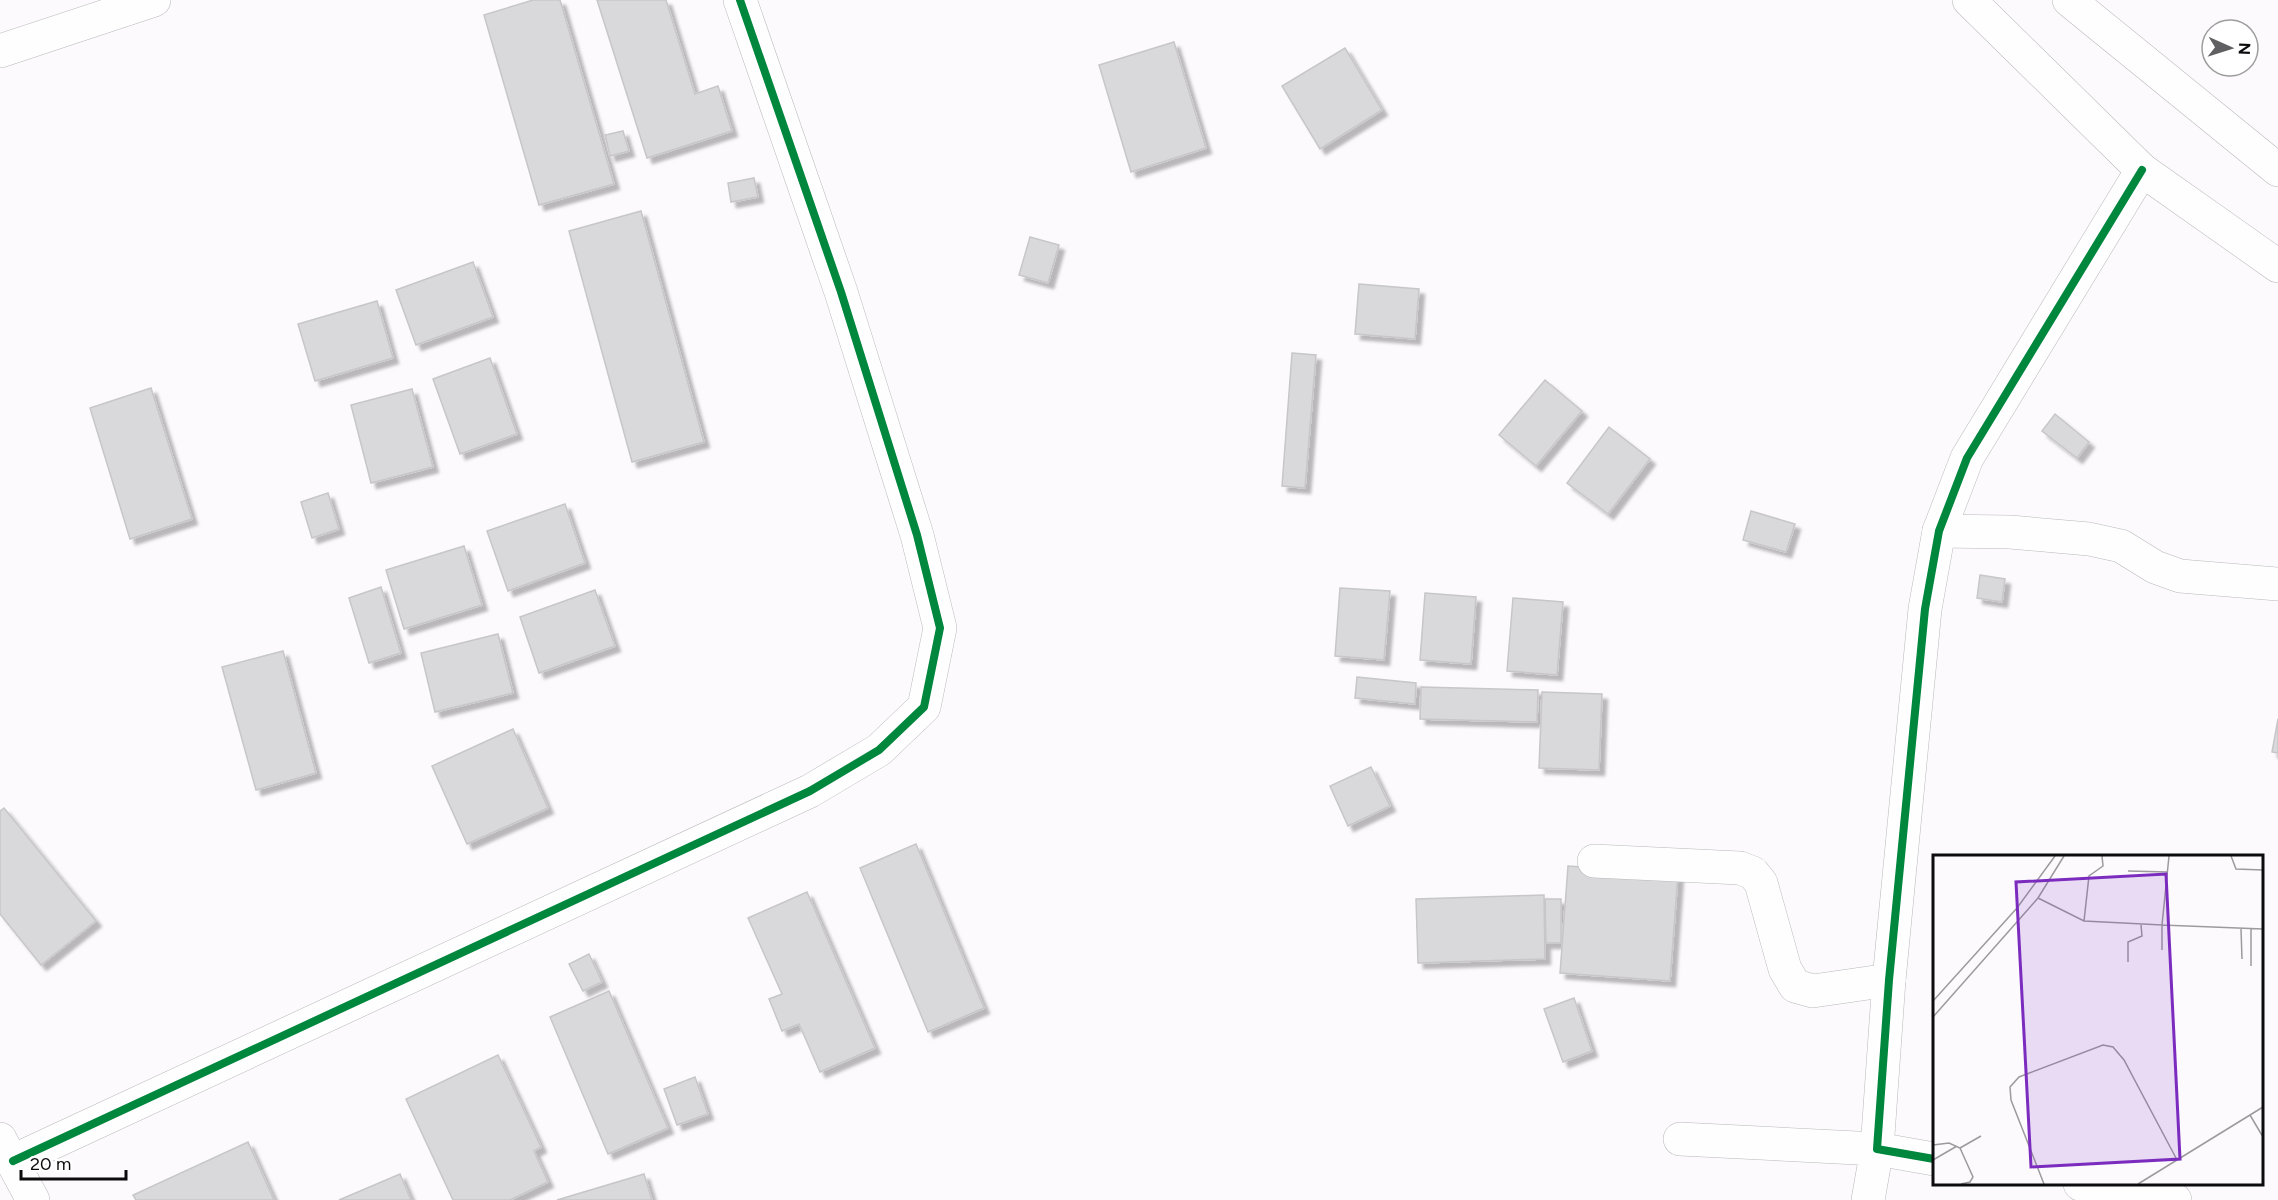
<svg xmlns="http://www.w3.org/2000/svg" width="2278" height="1200" font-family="Figtree,sans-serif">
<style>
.building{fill:#d9d8db;stroke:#c7c6c9;stroke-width:1.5;filter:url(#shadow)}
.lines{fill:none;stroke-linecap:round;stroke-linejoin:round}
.minor-casing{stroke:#b9b8ba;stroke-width:34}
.minor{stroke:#fffeff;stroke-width:33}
.cycleway-casing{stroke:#fff;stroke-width:11}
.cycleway{stroke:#00873e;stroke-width:8}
.inset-road{fill:none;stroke:#9c9a9d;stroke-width:1.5}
.view{fill:#7b2cbf;fill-opacity:0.15;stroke:#7b2cbf;stroke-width:3}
.inset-edge{fill:none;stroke:#0c0b0d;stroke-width:3}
</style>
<defs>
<filter id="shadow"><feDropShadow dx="5.5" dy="5.5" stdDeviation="1.5" flood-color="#0004"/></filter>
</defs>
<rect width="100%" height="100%" fill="#fcfafd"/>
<g class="building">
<path d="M533 0H560L614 184 539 205 484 15Z"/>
<path d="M597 0H666L695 94 718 86 732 131 647 158Z"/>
<path d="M1174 42 1206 148 1131 172 1099 65Z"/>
<path d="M1345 48 1382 110 1320 149 1282 86Z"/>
<path d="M623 131 629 151 610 156 605 135Z"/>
<path d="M754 178 758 197 731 202 728 183Z"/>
<path d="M641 211 704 442 632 462 569 231Z"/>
<path d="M1030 237 1059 245 1048 283 1019 275Z"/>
<path d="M473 262 493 317 416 345 396 290Z"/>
<path d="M1359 284 1419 289 1415 339 1355 334Z"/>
<path d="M377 301 393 358 315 381 298 324Z"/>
<path d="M1292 353 1316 355 1305 488 1282 486Z"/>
<path d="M490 358 517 434 460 454 433 379Z"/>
<path d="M1545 380 1582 411 1536 466 1499 435Z"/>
<path d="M151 388 192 519 130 539 90 408Z"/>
<path d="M412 389 433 467 371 483 351 405Z"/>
<path d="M2055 414 2089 442 2077 458 2042 431Z"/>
<path d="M1609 427 1650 459 1608 514 1567 483Z"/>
<path d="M328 493 339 529 312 538 301 502Z"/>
<path d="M565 504 585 563 508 591 487 531Z"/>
<path d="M1751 511 1795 524 1786 552 1743 540Z"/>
<path d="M464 546 482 605 404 629 386 570Z"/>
<path d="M1980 575 2005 579 2002 602 1977 598Z"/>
<path d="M381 587 401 653 369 663 349 598Z"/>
<path d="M1340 588 1390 591 1384 660 1335 656Z"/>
<path d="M595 590 615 646 539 673 520 617Z"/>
<path d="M1425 593 1476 597 1471 664 1420 660Z"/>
<path d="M1513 598 1563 602 1557 675 1507 671Z"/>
<path d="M498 634 513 693 435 712 421 653Z"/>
<path d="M283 651 316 773 256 790 222 667Z"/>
<path d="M1357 677 1416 683 1415 704 1355 698Z"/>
<path d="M1421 687 1538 690 1537 722 1420 719Z"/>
<path d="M1542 692 1602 694 1599 770 1539 768Z"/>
<path d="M2278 719V753L2272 752Z"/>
<path d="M513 729 548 808 467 844 432 766Z"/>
<path d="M1371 767 1390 806 1348 826 1330 786Z"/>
<path d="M4 808 96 921 41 965 0 914V811Z"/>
<path d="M916 844 984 1008 928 1032 860 868Z"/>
<path d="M1568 866 1678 874 1670 981 1560 973Z"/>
<path d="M807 892 875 1048 820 1072 799 1024 782 1031 769 999 782 994 748 918Z"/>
<path d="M1544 895 1545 959 1418 963 1416 899Z"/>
<path d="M1545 899H1561V943H1546Z"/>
<path d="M589 954 602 982 583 991 569 964Z"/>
<path d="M609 991 668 1128 608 1154 550 1017Z"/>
<path d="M1574 998 1592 1051 1563 1062 1544 1009Z"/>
<path d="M498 1055 541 1147 534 1151 548 1182 510 1200H453L406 1099Z"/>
<path d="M695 1077 708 1114 677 1125 664 1089Z"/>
<path d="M248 1142 274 1200H136L133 1195Z"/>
<path d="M400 1174 411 1200H339Z"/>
<path d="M644 1174 652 1200H557Z"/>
</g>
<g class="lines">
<defs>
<g id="minor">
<path d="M1969 0 2142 170 2278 266"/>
<path d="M2069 0 2278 170"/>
<path d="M0 51 154 0"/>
<path d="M1939 531 2010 532 2089 539 2121 546 2155 567 2180 576 2278 584"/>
<path d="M1594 861 1740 868 1753 873 1761 883 1785 969 1795 986 1813 991 1889 980"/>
<path d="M0 1139 33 1200"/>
<path d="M1680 1139 1877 1149 1868 1200"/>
<path d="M1934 1159 1877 1149 1889 980 1925 609 1939 531 1967 458 2142 170"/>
<path d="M13 1161 810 791 879 750 924 707 940 628 917 535 841 292 740 0"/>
<path d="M2080 1184 2175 1200"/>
</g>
</defs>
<use href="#minor" class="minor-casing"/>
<use href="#minor" class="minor"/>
<defs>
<g id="cycleway">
<path d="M1934 1159 1877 1149 1889 980 1925 609 1939 531 1967 458 2142 170"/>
<path d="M13 1161 810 791 879 750 924 707 940 628 917 535 841 292 740 0"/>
</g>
</defs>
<use href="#cycleway" class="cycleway-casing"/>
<use href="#cycleway" class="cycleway"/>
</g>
<g transform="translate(1933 855)">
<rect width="330" height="330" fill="#fcfafd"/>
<path class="inset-road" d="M298 1 303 14 330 15M195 16 235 17M105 43 151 66 229 70 236 1M151 66 156 21 170 11 169 1M318 73V111M308 74 309 104M229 95V70L330 74M195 107V87L209 81 208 70M0 146 84 53 122 1M0 162 105 43 131 1M317 260 330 282M0 290 16 288 27 293 40 322 37 327 28 329M27 293 48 281M0 305 24 291M111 329 78 245 77 232 86 222 170 190 180 192 191 205 243 303M205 329 330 252"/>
<path class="view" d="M233 19 247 304 98 312 83 27Z"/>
<rect width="330" height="330" class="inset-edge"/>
</g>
<g transform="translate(2230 48) rotate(93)"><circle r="28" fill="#ffffff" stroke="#9e9d9e" stroke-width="1.5"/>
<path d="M0-4.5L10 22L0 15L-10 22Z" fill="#605f61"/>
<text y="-9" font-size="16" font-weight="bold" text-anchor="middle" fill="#0c0b0d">N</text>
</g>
<path d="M21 1170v9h105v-9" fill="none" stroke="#0c0b0d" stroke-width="3"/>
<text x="30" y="1170" font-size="18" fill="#0c0b0d" stroke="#ffffff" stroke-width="4.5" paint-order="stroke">20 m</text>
</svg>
